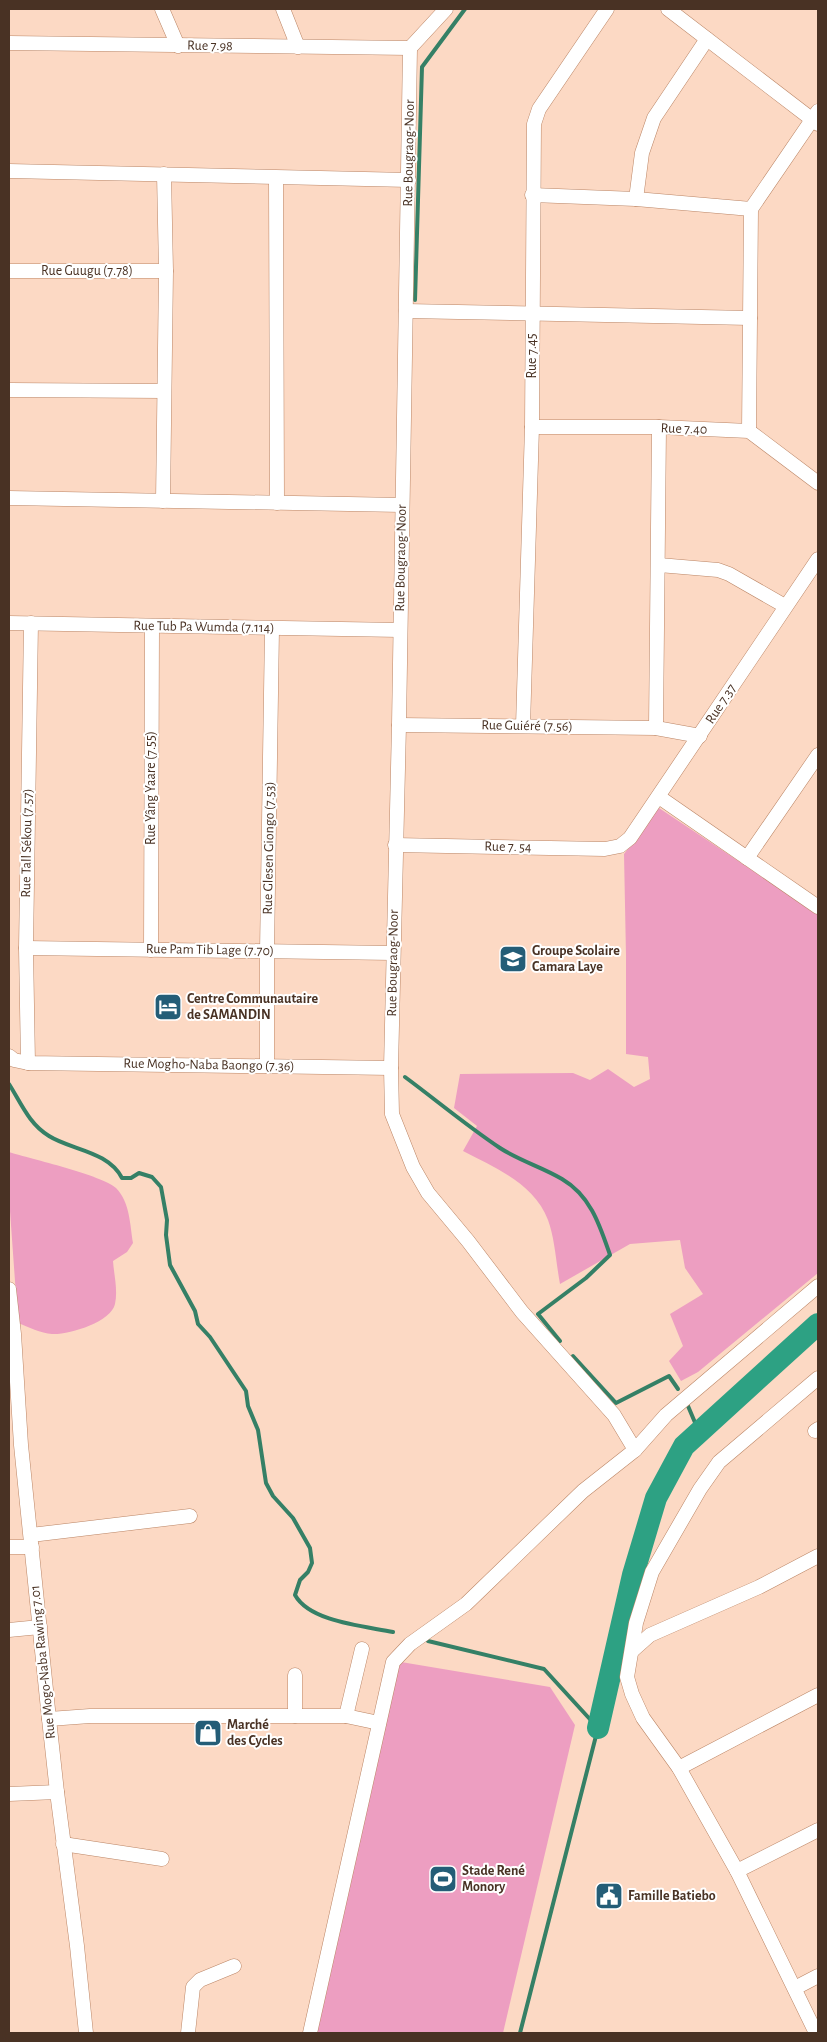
<svg xmlns="http://www.w3.org/2000/svg" width="827" height="2042" font-family="'Alegreya Sans',sans-serif">
<style>
.green{fill:#ed9ec1}
.lines{fill:none;stroke-linecap:round;stroke-linejoin:round}
.stream{stroke:#358066;stroke-width:4}
.river{stroke:#2da183;stroke-width:22}
.minor-casing{stroke:#bb8565;stroke-width:15}
.minor{stroke:#fff;stroke-width:14}
.labels{text-anchor:middle;dominant-baseline:central;stroke-width:4;stroke-linejoin:round;paint-order:stroke}
.street-label{font-size:14px;fill:#493224;stroke:#fff}
.poi-label{font-size:14px;font-weight:bold;fill:#493224;stroke:#fff;text-anchor:start}
</style>
<rect width="100%" height="100%" fill="#fcd9c4"/>
<g class="green">
<path d="M659 808 818 914V1273L698 1372 681 1381 669 1361 683 1346 670 1314 703 1294 685 1268 680 1240 630 1244 560 1284C556 1263 555 1239 548 1220 534 1183 495 1168 463 1151L477 1126 454 1108 460 1074 573 1073 590 1080 608 1069 634 1087 650 1079 648 1057 626 1054V956L624 854Z"/>
<path d="M9 1152C31 1159 102 1175 116 1188 130 1202 130 1225 133 1243L127 1252 113 1261C114 1275 118 1290 115 1304 111 1322 69 1335 52 1334 41 1333 28 1327 18 1323L9 1197Z"/>
<path d="M395 1661 550 1687 575 1725 503 2033H313Z"/>
</g>
<g class="lines">
<g class="stream">
<path d="M415 300 422 67 465 9"/>
<path d="M405 1077C436 1100 467 1126 500 1148 520 1161 542 1167 562 1179 591 1196 600 1226 610 1255L586 1278 538 1314 560 1341"/>
<path d="M9 1084C21 1103 29 1124 49 1136 71 1150 108 1151 122 1178H131L139 1173 152 1177 161 1187 167 1220 166 1235 170 1265 195 1311 198 1324 210 1337 246 1391 248 1406 258 1430 266 1483 273 1496 293 1518 310 1548 312 1563 308 1572 300 1580 295 1595C310 1622 364 1626 393 1632"/>
<path d="M573 1356 616 1403 669 1376 678 1389"/>
<path d="M688 1406 699 1432"/>
<path d="M428 1641 544 1669 598 1728 520 2033"/>
</g>
<path class="river" d="M598 1728 633 1575 656 1498 684 1446 818 1324"/>
<defs>
<g id="minor">
<path d="M162 9 178 46"/>
<path d="M283 9 298 47"/>
<path d="M668 9 818 124"/>
<path d="M9 43 410 48"/>
<path d="M410 48 446 9"/>
<path d="M9 171 409 180"/>
<path d="M276 178 277 503"/>
<path d="M532 195 636 199 751 209"/>
<path d="M636 199 642 153 654 118 707 39"/>
<path d="M9 271H166"/>
<path d="M406 311 750 318"/>
<path d="M9 390 164 391"/>
<path d="M532 427H659L749 431 818 483"/>
<path d="M749 431 751 209 818 111"/>
<path d="M9 498 402 505"/>
<path d="M163 501 166 271 164 174"/>
<path d="M659 565 718 570 729 574 785 606"/>
<path d="M9 623 400 630"/>
<path d="M399 725 656 728 700 736"/>
<path d="M523 726 532 427 534 124 539 109 607 9"/>
<path d="M656 728 659 427"/>
<path d="M659 797 818 907"/>
<path d="M395 845 605 849 620 846 630 838 818 559"/>
<path d="M747 858 818 755"/>
<path d="M26 948 393 953"/>
<path d="M151 950 152 626"/>
<path d="M9 1056 14 1060 28 1063 391 1068"/>
<path d="M28 1063 26 948 31 623"/>
<path d="M267 1066V951L272 629"/>
<path d="M9 1289 14 1334 21 1445 49 1719 57 1792 77 1946 86 2033"/>
<path d="M815 1431 818 1429"/>
<path d="M635 1450 666 1415 818 1286"/>
<path d="M31 1535 190 1516"/>
<path d="M9 1547H32"/>
<path d="M9 1630 40 1627"/>
<path d="M632 1651 650 1635 759 1587 818 1556"/>
<path d="M295 1716V1675"/>
<path d="M346 1716 362 1649"/>
<path d="M49 1719 90 1716H346L379 1723"/>
<path d="M679 1768 818 1695"/>
<path d="M9 1794 57 1792"/>
<path d="M63 1844 162 1859"/>
<path d="M737 1871 818 1830"/>
<path d="M795 1988 818 1976"/>
<path d="M188 2033 193 1987 200 1980 234 1966"/>
<path d="M310 2033 393 1662 410 1644 466 1604 583 1491 635 1450 614 1415 522 1312 468 1241 428 1193 413 1167 392 1114 391 1068 399 725 410 48"/>
<path d="M816 2033 737 1871 679 1768 643 1718 632 1694 627 1677 636 1623 652 1572 700 1489 719 1462 818 1378"/>
</g>
</defs>
<use href="#minor" class="minor-casing"/>
<use href="#minor" class="minor"/>
</g>
<defs>
<symbol id="school-square" viewBox="-11 -11 22 22"><rect x="-9" y="-9" width="18" height="18" rx="4" fill="#245d77" stroke="#fff"/><path d="M0-5L7-2L0 1L-7-2ZM-4 1L0 2.5L4 1V4Q0 6-4 4Z" fill="#fff"/></symbol>
<symbol id="hotel-square" viewBox="-11 -11 22 22"><rect x="-9" y="-9" width="18" height="18" rx="4" fill="#245d77" stroke="#fff"/><path d="M-6-4.5h1.5V1H6V5H4.5V3h-9V5H-6ZM-4 0a1.8 1.8 0 1 1 3.6 0ZM.5 0V-2.5h3Q6-2.5 6 0Z" fill="#fff"/></symbol>
<symbol id="shop-square" viewBox="-11 -11 22 22"><rect x="-9" y="-9" width="18" height="18" rx="4" fill="#245d77" stroke="#fff"/><path d="M-5-2.5h2.3a2.7 3.5 0 0 1 5.4 0H5L5.5 6h-11ZM-1.5-2.5h3a1.5 2.3 0 0 0-3 0Z" fill="#fff"/></symbol>
<symbol id="stadium-square" viewBox="-11 -11 22 22"><rect x="-9" y="-9" width="18" height="18" rx="4" fill="#245d77" stroke="#fff"/><path d="M0-5a6.5 5 0 1 0 0 10a6.5 5 0 1 0 0-10ZM-3.5-1.8h7v3.6h-7Z" fill="#fff"/></symbol>
<symbol id="civic-square" viewBox="-11 -11 22 22"><rect x="-9" y="-9" width="18" height="18" rx="4" fill="#245d77" stroke="#fff"/><path d="M-.6-6.5H3V-4.5H.6V-3L4-1V1h2V6H-6V1h2V-1L-.6-3ZM-1.2 2.5V6h2.4V2.5Z" fill="#fff"/></symbol>
</defs>
<g fill-rule="evenodd">
<use href="#school-square" x="497" y="943" width="32" height="32"/>
<use href="#hotel-square" x="152" y="991" width="32" height="32"/>
<use href="#shop-square" x="192" y="1717" width="32" height="32"/>
<use href="#stadium-square" x="427" y="1863" width="32" height="32"/>
<use href="#civic-square" x="593" y="1880" width="32" height="32"/>
</g>
<g class="labels">
<g class="street-label">
<text transform="translate(210 46) rotate(1)">Rue 7.98</text>
<text transform="translate(409 153) rotate(-89)">Rue Bougraog-Noor</text>
<text x="87" y="271">Rue Guugu (7.78)</text>
<text transform="translate(532 356) rotate(-90)">Rue 7.45</text>
<text transform="translate(684 429) rotate(2)">Rue 7.40</text>
<text transform="translate(401 558) rotate(-89)">Rue Bougraog-Noor</text>
<text transform="translate(204 627) rotate(1)">Rue Tub Pa Wumda (7.114)</text>
<text transform="translate(721 704) rotate(-57)">Rue 7.37</text>
<text transform="translate(527 726) rotate(1)">Rue Guiéré (7.56)</text>
<text transform="translate(151 788) rotate(-90)">Rue Yâng Yaare (7.55)</text>
<text transform="translate(27 843) rotate(-89)">Rue Tall Sékou (7.57)</text>
<text transform="translate(508 847) rotate(1)">Rue 7. 54</text>
<text transform="translate(269 848) rotate(-89)">Rue Glesen Giongo (7.53)</text>
<text transform="translate(210 950) rotate(1)">Rue Pam Tib Lage (7.70)</text>
<text transform="translate(393 963) rotate(-89)">Rue Bougraog-Noor</text>
<text transform="translate(209 1065) rotate(1)">Rue Mogho-Naba Baongo (7.36)</text>
<text transform="translate(43 1662) rotate(-96)">Rue Mogo-Naba Rawing 7.01</text>
</g>
<g class="poi-label">
<text x="532" y="951">Groupe Scolaire<tspan x="532" dy="16">Camara Laye</tspan></text>
<text x="187" y="999">Centre Communautaire<tspan x="187" dy="16">de SAMANDIN</tspan></text>
<text x="227" y="1725">Marché<tspan x="227" dy="16">des Cycles</tspan></text>
<text x="462" y="1871">Stade René<tspan x="462" dy="16">Monory</tspan></text>
<text x="628" y="1896">Famille Batiebo</text>
</g>
</g>
<rect width="827" height="2042" fill="none" stroke="#493224" stroke-width="20"/>
</svg>
